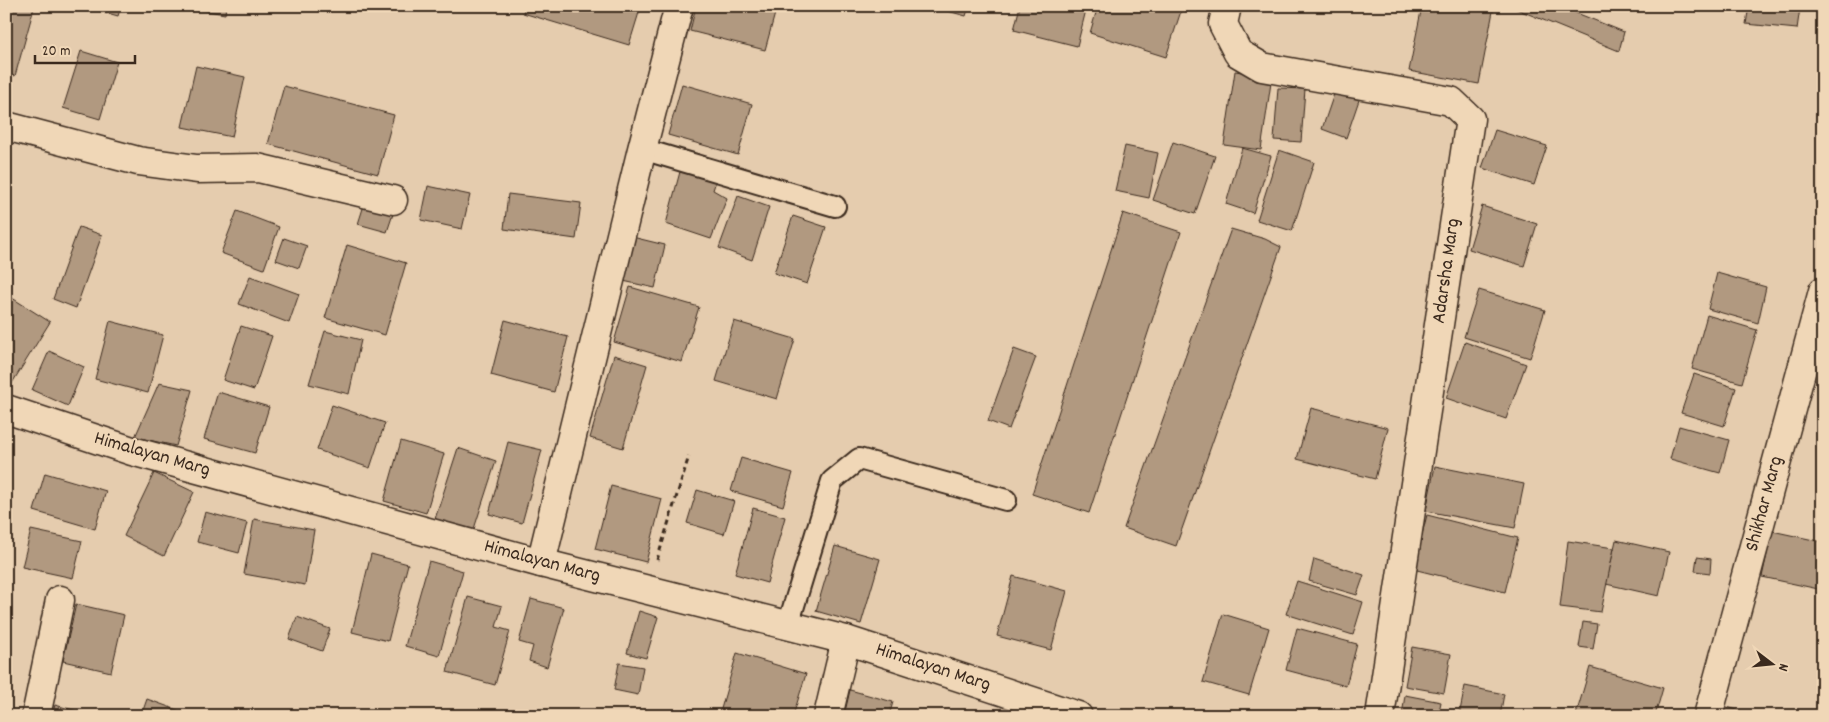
<svg xmlns="http://www.w3.org/2000/svg" width="1829" height="722" font-family="Dekko,sans-serif">
<style>
.building{fill:#b19980;stroke:#3b2a1e}
.lines{fill:none;stroke-linecap:round;stroke-linejoin:round}
.lane-casing{stroke:#3b2a1e;stroke-width:24}
.street-casing{stroke:#3b2a1e;stroke-width:31}
.path{stroke:#3b2a1e;stroke-width:3;stroke-dasharray:5 4;stroke-linecap:butt}
.lane{stroke:#f0d7b7;stroke-width:20}
.street{stroke:#f0d7b7;stroke-width:28}
.labels{text-anchor:middle;dominant-baseline:central;stroke-width:4;stroke-linejoin:round;paint-order:stroke}
.street-label{font-size:20px;fill:#3b2a1e;stroke:#f0d7b7}
</style>
<rect width="100%" height="100%" fill="#e5ccae"/>
<filter id="ink" filterUnits="userSpaceOnUse"><feTurbulence type="fractalNoise" baseFrequency=".02" numOctaves="2"/><feDisplacementMap in="SourceGraphic" scale="10" xChannelSelector="R" yChannelSelector="G"/><feConvolveMatrix kernelMatrix="1 2 1 2 8 2 1 2 1" color-interpolation-filters="sRGB"/></filter>
<g filter="url(#ink)">
<g class="building">
<path d="M6 6H27L34 8 15 76 6 73Z"/>
<path d="M83 6H121L118 16Z"/>
<path d="M179 6H226L225 14Z"/>
<path d="M525 6H641L629 45 523 13Z"/>
<path d="M696 6H777L765 50 690 31Z"/>
<path d="M929 6H969L966 16Z"/>
<path d="M1020 6H1087L1077 46 1014 30Z"/>
<path d="M1098 6H1166L1181 11 1166 57 1090 33Z"/>
<path d="M1422 6H1494L1479 84 1409 71Z"/>
<path d="M1509 6H1559L1624 32 1619 51Z"/>
<path d="M1749 6H1788L1800 8 1797 29 1746 24Z"/>
<path d="M81 51 117 62 100 119 63 108Z"/>
<path d="M196 66 245 77 232 137 182 127Z"/>
<path d="M1235 71 1272 76 1261 150 1224 145Z"/>
<path d="M682 84 752 104 738 155 668 135Z"/>
<path d="M284 86 394 115 378 174 268 144Z"/>
<path d="M1278 88 1305 89 1301 142 1274 140Z"/>
<path d="M1335 91 1359 100 1346 138 1322 129Z"/>
<path d="M1495 130 1547 146 1534 185 1482 168Z"/>
<path d="M1173 142 1215 156 1195 214 1153 200Z"/>
<path d="M1125 146 1158 153 1149 198 1115 191Z"/>
<path d="M1242 148 1271 156 1253 213 1226 204Z"/>
<path d="M1279 150 1314 162 1292 231 1257 220Z"/>
<path d="M681 168 718 175 713 190 727 198 711 239 666 224Z"/>
<path d="M428 186 470 195 462 229 421 220Z"/>
<path d="M508 194 581 203 576 239 504 229Z"/>
<path d="M738 196 769 207 752 260 719 248Z"/>
<path d="M365 202 394 211 387 232 358 224Z"/>
<path d="M1482 206 1537 224 1524 266 1469 249Z"/>
<path d="M237 211 279 227 264 269 221 253Z"/>
<path d="M1123 213 1181 232 1089 513 1032 494Z"/>
<path d="M793 216 826 227 807 284 774 273Z"/>
<path d="M79 227 102 235 76 308 53 299Z"/>
<path d="M1231 229 1265 239 1281 247 1176 546 1124 528Z"/>
<path d="M624 235 665 245 655 288 614 279Z"/>
<path d="M284 238 307 246 299 268 276 260Z"/>
<path d="M347 245 406 263 385 335 325 318Z"/>
<path d="M1717 273 1766 287 1758 323 1708 309Z"/>
<path d="M250 276 299 294 289 323 239 304Z"/>
<path d="M630 287 699 307 682 362 614 342Z"/>
<path d="M1479 290 1545 310 1530 358 1464 337Z"/>
<path d="M9 296 50 322 9 388 6 386V300Z"/>
<path d="M1707 315 1757 330 1742 383 1692 369Z"/>
<path d="M505 320 568 337 554 392 491 375Z"/>
<path d="M110 321 163 335 148 393 95 379Z"/>
<path d="M734 321 795 339 777 399 716 381Z"/>
<path d="M241 326 272 336 254 390 223 380Z"/>
<path d="M325 331 361 340 349 394 309 384Z"/>
<path d="M1823 337V383L1811 379Z"/>
<path d="M1465 342 1526 364 1506 419 1446 398Z"/>
<path d="M1014 349 1036 357 1009 429 988 421Z"/>
<path d="M49 351 84 367 68 406 32 390Z"/>
<path d="M614 355 647 365 623 448 590 438Z"/>
<path d="M1694 374 1736 388 1724 426 1681 413Z"/>
<path d="M159 383 192 390 176 446 135 437Z"/>
<path d="M218 392 269 407 255 453 204 439Z"/>
<path d="M332 405 385 423 370 468 317 450Z"/>
<path d="M1311 408 1388 428 1375 479 1297 459Z"/>
<path d="M1679 426 1729 440 1720 473 1670 459Z"/>
<path d="M401 441 444 454 426 513 384 501Z"/>
<path d="M508 442 542 450 522 523 489 514Z"/>
<path d="M458 448 496 461 472 535 434 522Z"/>
<path d="M741 458 793 473 783 506 731 491Z"/>
<path d="M1435 466 1524 484 1515 528 1426 511Z"/>
<path d="M45 473 106 491 95 529 34 511Z"/>
<path d="M154 473 194 492 164 556 124 536Z"/>
<path d="M611 486 662 499 646 562 595 549Z"/>
<path d="M697 490 734 501 724 534 687 523Z"/>
<path d="M753 508 785 517 767 583 735 574Z"/>
<path d="M205 512 247 523 239 553 197 542Z"/>
<path d="M1427 515 1518 538 1505 592 1413 569Z"/>
<path d="M254 519 314 530 305 585 244 574Z"/>
<path d="M31 530 82 541 73 578 22 567Z"/>
<path d="M1772 531 1823 542V590L1762 577Z"/>
<path d="M1616 540 1669 552 1659 596 1606 584Z"/>
<path d="M1568 541 1614 548 1601 612 1560 607Z"/>
<path d="M835 546 880 559 861 624 816 611Z"/>
<path d="M371 554 408 564 388 641 352 632Z"/>
<path d="M1697 557 1711 559 1710 573 1695 571Z"/>
<path d="M1314 559 1364 575 1357 595 1309 581Z"/>
<path d="M429 561 463 571 439 656 405 646Z"/>
<path d="M1013 576 1067 591 1051 650 997 636Z"/>
<path d="M1297 581 1363 602 1353 635 1286 614Z"/>
<path d="M468 597 502 606 496 627 510 631 495 685 447 672Z"/>
<path d="M531 599 564 608 547 667 529 661 533 646 519 642Z"/>
<path d="M76 604 124 615 111 672 63 661Z"/>
<path d="M639 611 658 617 646 658 627 653Z"/>
<path d="M1223 614 1269 628 1249 695 1203 682Z"/>
<path d="M297 617 330 629 322 651 289 639Z"/>
<path d="M1583 622 1597 624 1593 649 1579 647Z"/>
<path d="M1297 628 1357 644 1346 686 1286 670Z"/>
<path d="M1412 647 1451 654 1444 693 1405 686Z"/>
<path d="M737 653 806 674 793 716H719Z"/>
<path d="M619 663 643 667 638 695 614 690Z"/>
<path d="M1590 667 1663 688 1655 716 1576 715Z"/>
<path d="M1465 686 1504 694 1500 716H1459Z"/>
<path d="M850 690 893 702 889 716H844Z"/>
<path d="M1405 695 1441 702 1438 716H1402Z"/>
<path d="M147 699 191 715V716H141Z"/>
<path d="M55 705 96 716H52Z"/>
<path d="M1720 705 1758 716H1716Z"/>
<path d="M1301 709 1322 716H1299Z"/>
</g>
<g class="lines">
<defs>
<g id="lane">
<path d="M642 149 835 206"/>
<path d="M788 625 832 481 859 459 1006 500"/>
</g>
<g id="street">
<path d="M1227 6 1223 24 1238 53 1262 67 1451 101 1470 119 1380 716"/>
<path d="M6 126 138 161 197 169 258 168 393 200"/>
<path d="M6 409 132 451 541 563 846 640 1078 716"/>
<path d="M541 563 642 149 679 6"/>
<path d="M36 716 60 600"/>
<path d="M828 716 846 640"/>
<path d="M1708 716 1823 291"/>
</g>
</defs>
<use href="#lane" class="lane-casing"/>
<use href="#street" class="street-casing"/>
<path class="path" d="M657 560 689 456"/>
<use href="#lane" class="lane"/>
<use href="#street" class="street"/>
</g>
</g>
<g class="labels">
<g class="street-label">
<text transform="translate(1447 271) rotate(-82)">Adarsha Marg</text>
<text transform="translate(152 455) rotate(16)">Himalayan Marg</text>
<text transform="translate(1765 504) rotate(-75)">Shikhar Marg</text>
<text transform="translate(542 562) rotate(15)">Himalayan Marg</text>
<text transform="translate(933 668) rotate(18)">Himalayan Marg</text>
</g>
</g>
<rect width="1829" height="722" fill="none" stroke="#f0d7b7" stroke-width="25"/>
<rect x="12" y="12" width="1804" height="697" fill="none" stroke="#3b2a1e" stroke-width="2" filter="url(#ink)"/>
<g transform="translate(1772 664) rotate(106)" stroke="#f0d7b7" stroke-width="4" paint-order="stroke">
<path d="M0-4L9 19L0 12L-9 19Z" fill="#3b2a1e"/>
<text y="-8" font-size="14" font-weight="bold" text-anchor="middle" fill="#3b2a1e">N</text>
</g>
<path d="M35 55v8h100v-8" fill="none" stroke="#3b2a1e" stroke-width="2.5"/>
<text x="42" y="55" font-size="15" fill="#3b2a1e" stroke="#f0d7b7" stroke-width="4" paint-order="stroke">20 m</text>
</svg>
